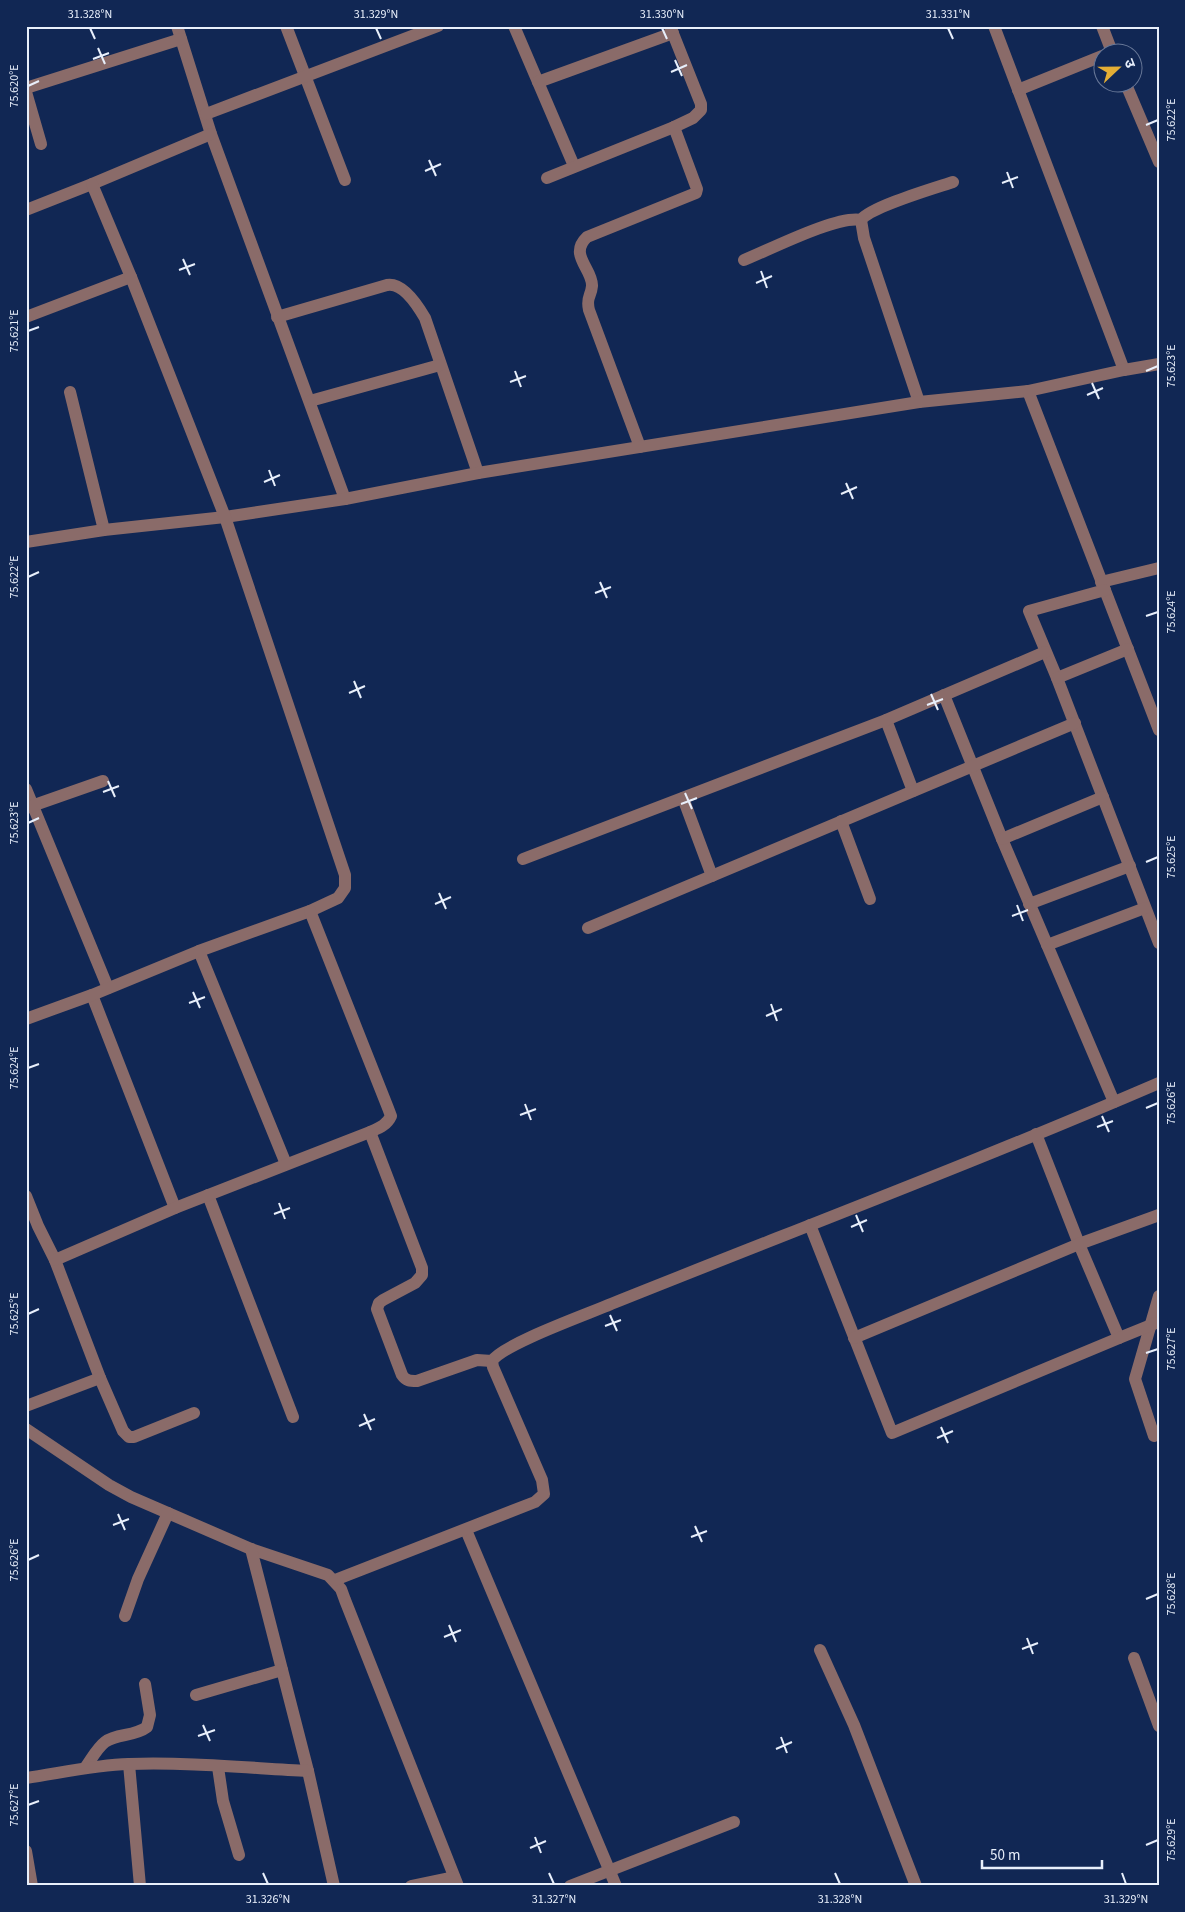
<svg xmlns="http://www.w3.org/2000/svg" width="1185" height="1912" font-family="'Source Sans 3','Noto Sans Devanagari',sans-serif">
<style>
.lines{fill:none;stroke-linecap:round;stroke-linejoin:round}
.minor{stroke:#8a6b69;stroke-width:12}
.ticks{fill:none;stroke:#e8effb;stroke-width:2}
.neatline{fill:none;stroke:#e8effb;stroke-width:2}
.ticks-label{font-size:12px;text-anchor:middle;fill:#e8effb}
</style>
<rect width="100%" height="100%" fill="#112754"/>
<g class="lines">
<g class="minor">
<path d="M177 26 211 134 345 499"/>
<path d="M286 26 345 180"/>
<path d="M514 26 574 166"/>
<path d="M994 26 1124 370"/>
<path d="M1102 26 1112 52"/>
<path d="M538 82 673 33"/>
<path d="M1125 82 1159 162"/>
<path d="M26 88 181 39"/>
<path d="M1018 90 1102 56"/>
<path d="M26 92 41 144"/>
<path d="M206 114 438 26"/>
<path d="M547 178 674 127 693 118 701 110V104L670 26"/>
<path d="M26 210 92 184 211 134"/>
<path d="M744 260C769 250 837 215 861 220"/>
<path d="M26 317 131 277"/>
<path d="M277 317 387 285C403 282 418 306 425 318L478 473"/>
<path d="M1028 391 1159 730"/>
<path d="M70 392 104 530"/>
<path d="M310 401 440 365"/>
<path d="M919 402 864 238 861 220C870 207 935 188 953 182"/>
<path d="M640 447 589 310C586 297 591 297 592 286 593 269 568 255 587 237L696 193 697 189 674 127"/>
<path d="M26 542 104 530 225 517 345 499 478 473 919 402 1028 391 1124 370 1159 364"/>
<path d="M1101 582 1159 568"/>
<path d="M1105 590 1029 611 1057 678 1159 943"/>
<path d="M1057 678 1128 649"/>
<path d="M944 695 1002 839 1114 1102"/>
<path d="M886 720 913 791"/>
<path d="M26 789 108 988"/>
<path d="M683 798 712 876"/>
<path d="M26 808 103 781"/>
<path d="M841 821 870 899"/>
<path d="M1002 839 1103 797"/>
<path d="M523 859 886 720 1045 652"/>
<path d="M1029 904 1130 866"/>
<path d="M588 928 1075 723"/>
<path d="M1047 945 1145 908"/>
<path d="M199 951 286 1164"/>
<path d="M92 995 175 1208"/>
<path d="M26 1019 92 995 199 951 310 911 338 898 345 888V875L225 517 131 277 92 184"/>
<path d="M370 1132 422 1268V1275L415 1283 383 1300 379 1303 377 1309 402 1375C406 1381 410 1381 417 1381L477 1360 492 1361"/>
<path d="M208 1195 293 1417"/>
<path d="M26 1196 38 1226 55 1260 100 1378 123 1431 129 1437H134L194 1413"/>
<path d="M810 1225 892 1433 1119 1338 1079 1244 1036 1134"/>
<path d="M55 1260 175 1208 370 1132C379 1128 387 1125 391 1116L388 1108 310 911"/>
<path d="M1159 1296 1135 1379 1154 1436 1159 1434"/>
<path d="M854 1338 1079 1244 1159 1215"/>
<path d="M1119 1338 1156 1323"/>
<path d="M26 1406 100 1378"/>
<path d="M26 1429 109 1485 131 1497 251 1549 328 1575 341 1589 345 1600 458 1886"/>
<path d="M466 1530 616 1886"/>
<path d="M251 1549 308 1771 334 1886"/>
<path d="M335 1580 535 1502 544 1494 542 1480 493 1367 492 1361C503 1344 588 1314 611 1304 793 1231 978 1161 1159 1083"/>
<path d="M125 1616 138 1579 168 1513"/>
<path d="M820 1650 854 1725 916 1886"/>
<path d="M1134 1658 1159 1726"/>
<path d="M196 1695 282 1670"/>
<path d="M129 1764 140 1886"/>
<path d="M218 1767 223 1801 239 1855"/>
<path d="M85 1768C91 1760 97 1748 105 1742 117 1733 134 1737 147 1727L150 1715 145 1684"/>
<path d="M26 1778C60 1773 94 1765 129 1764 188 1762 249 1768 308 1771"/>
<path d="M26 1851 32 1886"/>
<path d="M411 1886 454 1877"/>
<path d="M570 1886 734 1822"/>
</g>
</g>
<path class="ticks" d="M90 28 95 39M376 28 381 39M662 28 667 39M948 28 953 39M98 48 105 64M93 59 109 53M675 60 682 76M671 72 687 65M28 86 39 81M1146 125 1158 120M429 160 436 176M425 171 441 164M1007 172 1013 188M1002 183 1018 177M183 259 190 275M179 270 195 264M761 271 767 288M756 283 772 276M28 331 39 327M515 371 521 387M1146 371 1158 366M510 382 526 376M1092 383 1099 399M1087 395 1103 388M269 470 275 486M264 482 280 475M846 483 853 499M841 494 857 487M28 577 39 572M600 582 607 598M595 593 611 587M1146 616 1158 612M354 681 361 698M349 693 365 686M931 694 938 710M927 705 943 699M108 781 115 797M103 792 119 786M685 793 692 809M681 804 697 798M28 823 39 818M1146 862 1158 857M439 893 446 909M435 904 451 897M1017 905 1023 921M1012 916 1028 910M193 992 200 1008M189 1003 205 997M771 1004 777 1021M766 1016 782 1009M28 1068 39 1064M525 1104 531 1120M1146 1108 1158 1103M520 1115 536 1109M1102 1116 1109 1132M1097 1127 1113 1121M279 1203 285 1219M274 1214 290 1208M856 1215 863 1232M851 1227 867 1220M28 1314 39 1309M610 1315 617 1331M605 1326 621 1320M1146 1353 1158 1349M364 1414 371 1430M359 1426 375 1419M941 1427 948 1443M937 1438 953 1431M118 1514 125 1530M113 1525 129 1519M695 1526 702 1542M691 1537 707 1531M28 1560 39 1555M1146 1599 1158 1594M449 1625 456 1642M444 1637 461 1630M1027 1638 1033 1654M1022 1649 1038 1643M203 1725 210 1741M198 1736 215 1730M781 1737 787 1753M776 1749 792 1742M28 1805 39 1801M535 1837 541 1853M1146 1845 1158 1840M530 1848 546 1841M263 1873 268 1884M549 1873 554 1884M835 1873 840 1884M1122 1873 1126 1884"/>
<rect width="1185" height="1912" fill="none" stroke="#112754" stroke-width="55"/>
<g transform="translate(1118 68) rotate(68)"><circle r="24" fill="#112754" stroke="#677797"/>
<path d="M0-4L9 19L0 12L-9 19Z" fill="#e4ae35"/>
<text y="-8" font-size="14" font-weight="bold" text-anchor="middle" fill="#e8effb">उ</text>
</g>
<path d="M982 1860v8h120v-8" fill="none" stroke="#e8effb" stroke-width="2.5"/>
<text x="990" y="1860" font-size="15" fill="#e8effb" stroke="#112754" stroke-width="4" paint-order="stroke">50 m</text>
<rect x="28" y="28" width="1130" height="1856" class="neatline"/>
<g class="ticks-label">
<text x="90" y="18">31.328°N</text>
<text x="376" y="18">31.329°N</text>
<text x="662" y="18">31.330°N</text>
<text x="948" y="18">31.331°N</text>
<text transform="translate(14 86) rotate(-90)" y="4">75.620°E</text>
<text transform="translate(1171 120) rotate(-90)" y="4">75.622°E</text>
<text transform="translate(14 331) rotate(-90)" y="4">75.621°E</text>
<text transform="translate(1171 366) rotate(-90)" y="4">75.623°E</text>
<text transform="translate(14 577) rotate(-90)" y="4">75.622°E</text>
<text transform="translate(1171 612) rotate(-90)" y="4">75.624°E</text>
<text transform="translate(14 823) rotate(-90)" y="4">75.623°E</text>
<text transform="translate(1171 857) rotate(-90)" y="4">75.625°E</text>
<text transform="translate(14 1068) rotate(-90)" y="4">75.624°E</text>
<text transform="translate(1171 1103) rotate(-90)" y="4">75.626°E</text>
<text transform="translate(14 1314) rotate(-90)" y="4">75.625°E</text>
<text transform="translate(1171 1349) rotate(-90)" y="4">75.627°E</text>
<text transform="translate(14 1560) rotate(-90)" y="4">75.626°E</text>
<text transform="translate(1171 1594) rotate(-90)" y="4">75.628°E</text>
<text transform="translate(14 1805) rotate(-90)" y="4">75.627°E</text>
<text transform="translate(1171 1840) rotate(-90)" y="4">75.629°E</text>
<text x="268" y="1903">31.326°N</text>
<text x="554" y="1903">31.327°N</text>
<text x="840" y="1903">31.328°N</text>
<text x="1126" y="1903">31.329°N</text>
</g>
</svg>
